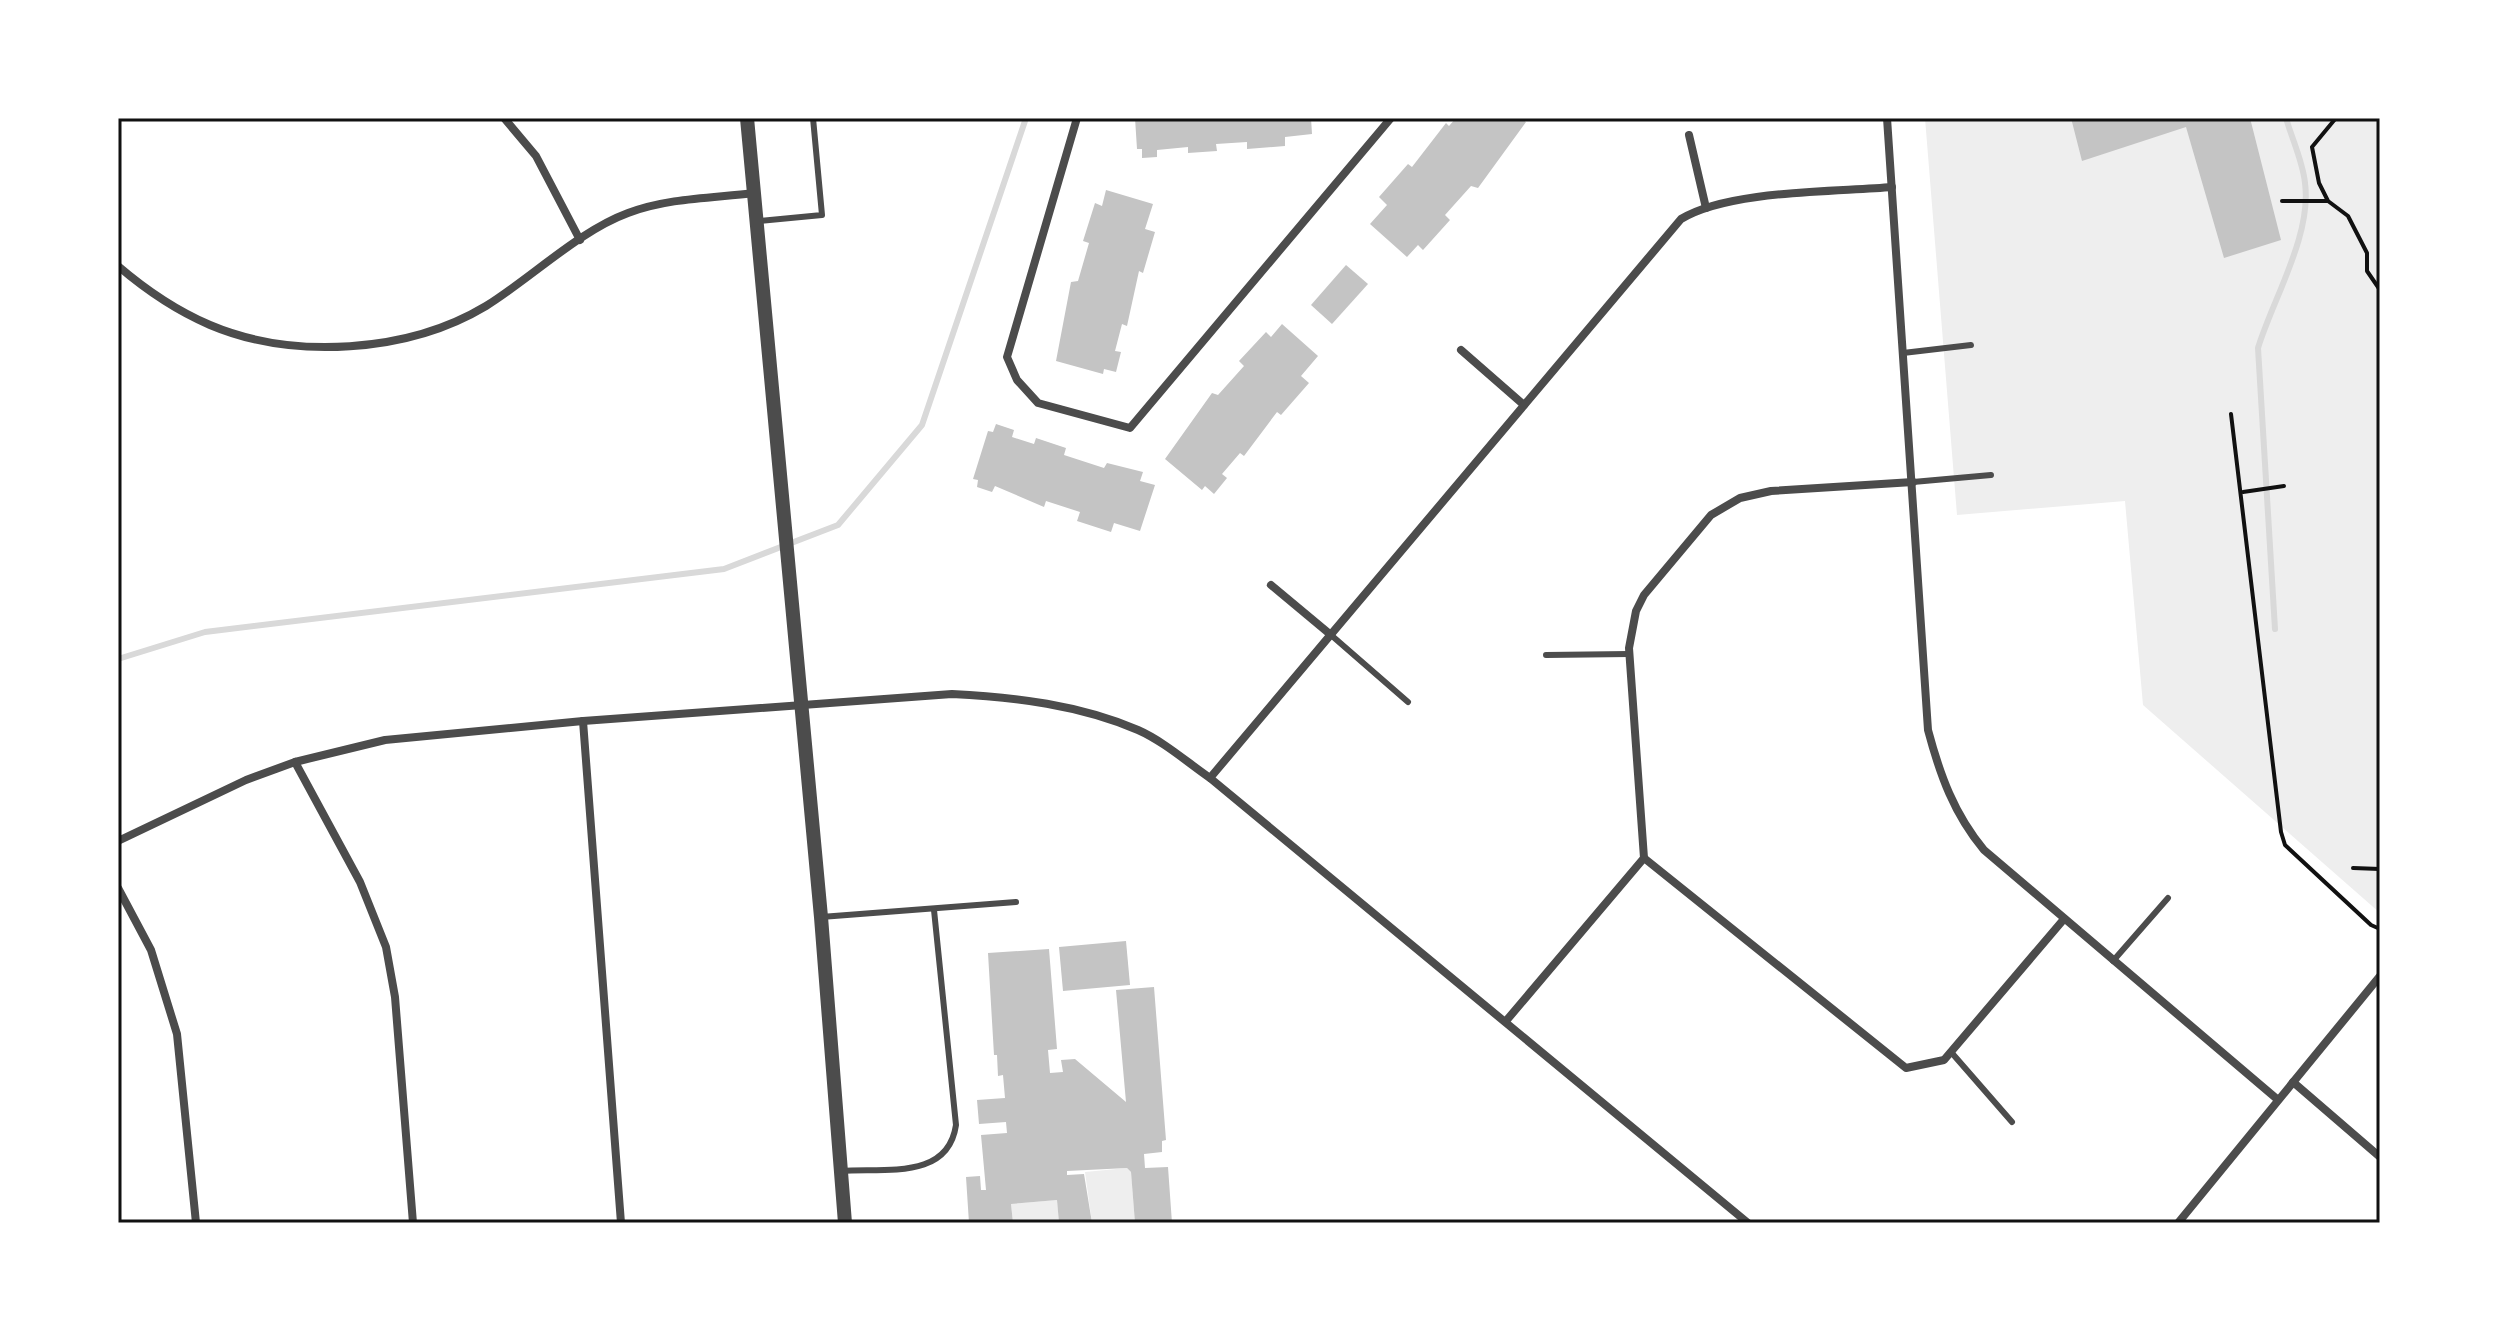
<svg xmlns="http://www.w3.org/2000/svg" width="2498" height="1341" font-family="Rubik,sans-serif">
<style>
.green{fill:#eee}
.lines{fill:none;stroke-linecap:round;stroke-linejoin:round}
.stream{stroke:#d9d9d9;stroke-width:6}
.building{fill:#c4c4c4}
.path{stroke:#111;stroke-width:4}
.service{stroke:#4c4c4c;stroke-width:6}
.minor{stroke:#4c4c4c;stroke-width:8}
.tertiary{stroke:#4c4c4c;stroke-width:14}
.neatline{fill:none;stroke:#111;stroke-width:3}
</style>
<rect width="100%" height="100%" fill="#fff"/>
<g class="green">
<path d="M1925 118H2380V913L2143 705 2125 501 1957 515Z"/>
<path d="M1127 1168 1131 1172 1135 1223H1092L1085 1172Z"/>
<path d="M1057 1200 1059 1223H1013L1011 1204Z"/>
</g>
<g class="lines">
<g class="stream">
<path d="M2275 629 2258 348C2273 299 2312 235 2305 183 2303 162 2292 139 2286 118"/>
<path d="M118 659 205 632 724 569 838 525 922 425 1026 118"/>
</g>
</g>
<g class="building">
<path d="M1135 118H1311L1312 134 1285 137V146L1247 149V142L1216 144 1217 151 1188 153V147L1157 150V157L1142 158V149H1137Z"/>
<path d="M1456 118H1521L1526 122 1478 188 1471 186 1445 215 1450 220 1423 250 1418 245 1407 257 1370 224 1387 205 1379 197 1408 164 1412 167 1446 123 1449 126Z"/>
<path d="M2071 118H2250L2281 240 2224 258 2186 127 2082 161Z"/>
<path d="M1106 190 1153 204 1145 229 1155 232 1143 273 1139 271 1127 326 1122 324 1115 351 1121 352 1116 372 1104 369 1103 374 1056 361 1071 282 1078 281 1089 243 1083 241 1095 203 1102 206Z"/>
<path d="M1346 265 1368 284 1332 324 1311 305Z"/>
<path d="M1282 324 1318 356 1301 376 1309 383 1281 415 1277 412 1244 456 1240 453 1222 474 1227 478 1214 494 1205 486 1202 490 1165 459 1212 393 1218 395 1244 366 1239 361 1266 332 1271 337Z"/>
<path d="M996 424 1014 430 1012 437 1034 444 1036 438 1066 448 1064 455 1104 468 1107 463 1143 472 1140 481 1155 485 1140 531 1114 523 1111 532 1077 521 1080 512 1046 501 1044 507 995 486 992 492 977 487 978 480 973 479 988 431 993 432Z"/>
<path d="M1126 941 1130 985 1063 991 1059 947Z"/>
<path d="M1049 949 1057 1049 1048 1050 1050 1073 1063 1072 1061 1060 1075 1059 1126 1102 1116 990 1154 987 1166 1140 1162 1141V1152L1144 1154 1145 1168 1168 1167 1172 1223H1135L1131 1172 1127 1168 1067 1171V1175L1084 1174 1092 1223H1059L1057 1200 1011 1204 1013 1223H969L966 1177 980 1176 981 1190H986L981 1135 1007 1133 1006 1122 979 1124 977 1100 1005 1098 1003 1075 998 1076 997 1055H994L988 953Z"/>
</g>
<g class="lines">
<g class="path">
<path d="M2336 118 2312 147 2319 183 2328 201 2348 216 2367 253V271L2380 290"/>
<path d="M2282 201H2327"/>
<path d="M2231 414 2281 832 2285 845 2371 925 2380 929"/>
<path d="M2243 492 2284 486"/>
<path d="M2353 868 2380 869"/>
</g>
<g class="service">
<path d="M759 221 822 215 813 118"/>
<path d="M1903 353 1971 345"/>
<path d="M1913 482 1991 475"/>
<path d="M1331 635 1408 702"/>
<path d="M1546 655 1629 654"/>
<path d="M821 917 1016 902"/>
<path d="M2113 961 2168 898"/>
<path d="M1951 1052 2012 1122"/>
<path d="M841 1171C886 1168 948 1180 956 1125L934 910"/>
</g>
<g class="minor">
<path d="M504 118 536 156 580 240"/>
<path d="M1077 118 1007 357 1017 380 1038 403 1130 428 1391 118"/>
<path d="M1887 118 1928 730C1940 775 1954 814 1984 850L2277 1099"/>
<path d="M1689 135 1706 208"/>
<path d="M118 266C146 290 175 310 210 325 293 360 408 353 486 306 531 278 579 231 628 213 668 198 712 198 754 193"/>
<path d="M1461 350 1524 405"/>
<path d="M1271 585 1331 635"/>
<path d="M583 721 621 1223"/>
<path d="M295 762 360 882 386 947 395 997 413 1223"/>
<path d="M1210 778 1681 219C1728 190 1834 192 1892 187"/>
<path d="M118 841 246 780 295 762 385 740 583 721 952 694C1015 697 1080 705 1138 730 1163 741 1187 762 1210 778L1748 1223"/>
<path d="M1644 858 1906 1068 1944 1060 2064 919"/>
<path d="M118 888 151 950 177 1034 196 1223"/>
<path d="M1506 1021 1644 858 1629 648 1636 611 1644 595 1711 515 1740 498 1771 491 1913 482"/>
<path d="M2293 1082 2380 1157"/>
<path d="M2178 1223 2380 976"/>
</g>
<path class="tertiary" d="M747 118 821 917 845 1223"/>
</g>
<rect width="2498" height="1341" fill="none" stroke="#ffffff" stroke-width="240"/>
<rect x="120" y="120" width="2258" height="1101" class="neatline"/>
</svg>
